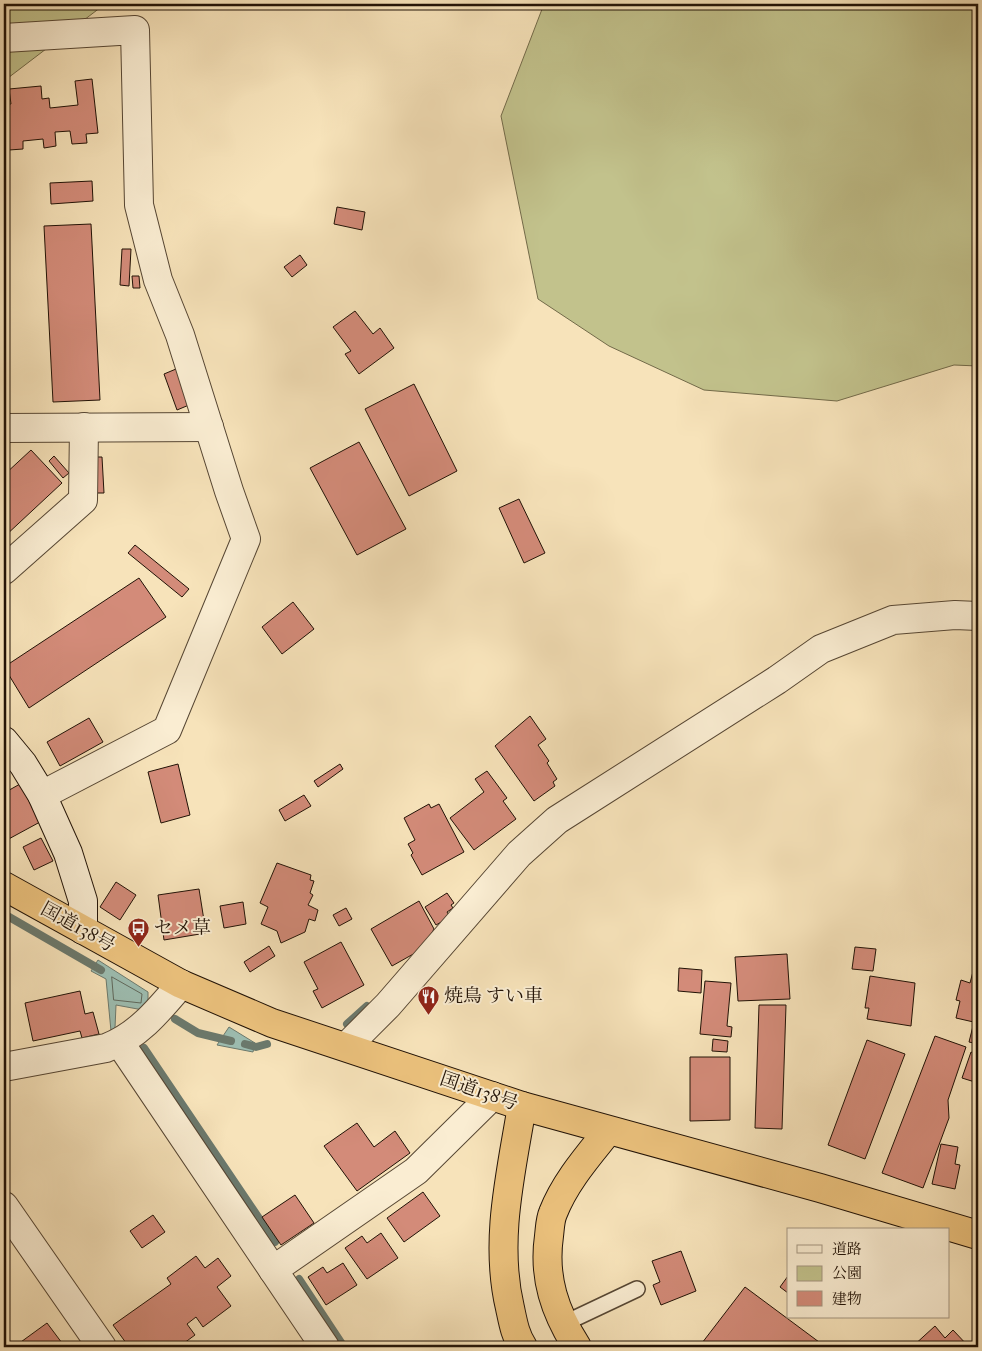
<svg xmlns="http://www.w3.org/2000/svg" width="982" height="1351" font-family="'IM FELL French Canon','Noto Serif JP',serif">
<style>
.green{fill:#c2c28c;stroke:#726a49}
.water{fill:#9dbeb2;stroke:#6b796d}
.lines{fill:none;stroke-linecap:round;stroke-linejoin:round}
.shore{stroke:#5f685c;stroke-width:1}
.stream{stroke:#6b796d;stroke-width:8}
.building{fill:#d38b79;stroke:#211206}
.lane-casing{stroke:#564633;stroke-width:18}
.street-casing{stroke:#564633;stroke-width:30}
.secondary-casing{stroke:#211206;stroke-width:30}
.highway-casing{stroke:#211206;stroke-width:30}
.lane{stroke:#faedd2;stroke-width:15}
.street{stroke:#faedd2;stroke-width:28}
.secondary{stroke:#faedd2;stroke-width:28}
.highway{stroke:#ecc27d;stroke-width:28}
.labels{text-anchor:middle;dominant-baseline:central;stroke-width:4;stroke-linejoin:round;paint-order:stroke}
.street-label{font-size:19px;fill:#211206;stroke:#faedd2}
.poi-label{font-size:19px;fill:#211206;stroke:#faedd2;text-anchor:start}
</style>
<rect width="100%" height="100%" fill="#f7e3ba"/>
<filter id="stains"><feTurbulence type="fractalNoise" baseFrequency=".004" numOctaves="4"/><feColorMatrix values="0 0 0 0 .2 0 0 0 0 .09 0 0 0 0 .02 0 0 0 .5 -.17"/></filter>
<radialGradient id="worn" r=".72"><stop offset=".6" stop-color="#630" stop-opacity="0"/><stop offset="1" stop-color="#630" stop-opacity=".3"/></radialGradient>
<g class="green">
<path d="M4 4H105L4 81Z"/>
<path d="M544 4H978V366L954 365 837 401 704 390 609 346 538 299 501 116Z"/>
</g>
<g class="water">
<path d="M98 960 148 992V1002L143 1010 116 1005 115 1028 111 1031 106 979 91 971Z"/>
<path d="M229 1027 255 1043 253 1052 217 1045Z"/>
</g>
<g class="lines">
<path class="shore" d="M112 977 142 994 141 1003 114 1000Z"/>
<g class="stream">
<path d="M4 914 101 970"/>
<path d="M175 1019 198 1033 231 1041"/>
<path d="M347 1024 367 1006"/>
<path d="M245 1044 256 1047 267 1044"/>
<path d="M144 1048 275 1242"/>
<path d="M299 1279 344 1347"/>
</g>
</g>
<g class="building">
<path d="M92 79 98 133 86 134 87 143 72 144 70 131 55 132 56 146 44 148 43 139 23 141V149L9 150 8 136H4V114H7L6 104H11L9 89 41 86 42 99 49 98 50 108 78 105 75 81Z"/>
<path d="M92 181 93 201 51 204 50 183Z"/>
<path d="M337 207 365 212 362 230 334 224Z"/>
<path d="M91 224 100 400 53 402 44 226Z"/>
<path d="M122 249H131L129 286 120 285Z"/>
<path d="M300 255 307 265 292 277 284 267Z"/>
<path d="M132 276H139L140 288H133Z"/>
<path d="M355 311 373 334 380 328 394 348 359 374 345 354 351 351 333 327Z"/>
<path d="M176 369 189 405 177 410 164 374Z"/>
<path d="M414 384 457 471 409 496 365 409Z"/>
<path d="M359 442 406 529 357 555 310 468Z"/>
<path d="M31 450 62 483 4 537V475Z"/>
<path d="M54 456 69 473 63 478 49 461Z"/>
<path d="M90 457H102L104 493H92Z"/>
<path d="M519 499 545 553 524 563 499 508Z"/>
<path d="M135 545 189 589 182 597 128 553Z"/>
<path d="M139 578 166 617 29 708 4 667Z"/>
<path d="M293 602 314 629 282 654 262 627Z"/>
<path d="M530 716 546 739 538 745 549 761 547 763 557 779 553 782 555 786 534 801 495 746Z"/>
<path d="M89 718 103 742 60 766 47 742Z"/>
<path d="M178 764 190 815 161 823 148 772Z"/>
<path d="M340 764 343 769 318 787 314 781Z"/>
<path d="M487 771 507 798 503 801 516 819 474 850 450 818 484 792 475 779Z"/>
<path d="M20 784 40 822 5 841 4 793Z"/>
<path d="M304 795 311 806 285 821 279 810Z"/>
<path d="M429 804 431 808 439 804 464 852 422 875 411 855 413 853 408 844 415 840 404 818Z"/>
<path d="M41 838 53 861 34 870 23 847Z"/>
<path d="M277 863 311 875 310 880 314 881 310 893 313 895 308 905 318 910 315 921 309 919 305 932 281 943 277 931 261 924 268 907 260 903Z"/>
<path d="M116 882 136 895 120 920 100 907Z"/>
<path d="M199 889 206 933 164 940 158 895Z"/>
<path d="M447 893 454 903 451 905 453 908 447 912 450 917 436 925 425 907Z"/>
<path d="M419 901 434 929 424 948 392 966 371 929Z"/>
<path d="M243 902 246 924 224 928 220 906Z"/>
<path d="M346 908 352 919 339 926 333 915Z"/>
<path d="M341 942 364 985 322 1008 313 991 318 989 304 962Z"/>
<path d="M269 946 275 956 250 972 244 962Z"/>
<path d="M855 947 876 949 873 971 852 969Z"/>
<path d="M787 954 790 999 738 1001 735 957Z"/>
<path d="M976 960 978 961V1023L956 1018 960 1001 956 1000 961 980 970 983Z"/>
<path d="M679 968 702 970 701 993 678 991Z"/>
<path d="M870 976 915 983 911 1026 867 1019 869 1008H865Z"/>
<path d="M705 981 731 983 727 1026 732 1027 731 1037 700 1034Z"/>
<path d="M80 991 85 1014 93 1012 99 1034 82 1038 80 1031 33 1041 25 1003Z"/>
<path d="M759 1005H786L782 1129 755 1128Z"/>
<path d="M973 1026 978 1028V1044L969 1042Z"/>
<path d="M935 1036 966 1047 948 1100 949 1118 923 1188 882 1173Z"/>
<path d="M713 1039 728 1041 727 1052 712 1051Z"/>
<path d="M867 1040 905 1054 865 1159 828 1145Z"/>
<path d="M971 1052 978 1055V1083L962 1078Z"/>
<path d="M690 1057H730V1120L690 1121Z"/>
<path d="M357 1123 374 1147 395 1131 410 1153 357 1191 324 1146Z"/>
<path d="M941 1144 958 1147 955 1164 960 1165 955 1189 932 1184Z"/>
<path d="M423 1192 440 1216 404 1242 387 1218Z"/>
<path d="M295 1195 314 1223 281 1245 262 1217Z"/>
<path d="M153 1215 165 1232 142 1248 130 1231Z"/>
<path d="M381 1233 398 1258 367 1279 345 1248 362 1236 367 1243Z"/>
<path d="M681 1251 696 1291 661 1305 653 1285 660 1282 652 1261Z"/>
<path d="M196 1256 205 1268 218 1258 231 1276 217 1287 231 1306 203 1327 196 1317 187 1324 195 1335 180 1346 177 1342 170 1347H129L113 1325 171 1284 167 1278Z"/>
<path d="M343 1263 357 1285 326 1305 308 1277 323 1267 327 1273Z"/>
<path d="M788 1276V1293L780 1287Z"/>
<path d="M745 1287 819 1342 815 1347H708L702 1343Z"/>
<path d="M47 1323 65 1347H14Z"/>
<path d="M935 1326 945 1338 953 1330 969 1347H912Z"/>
</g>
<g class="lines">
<defs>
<path id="lane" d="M563 1324 637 1289"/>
<g id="street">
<path d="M4 38 135 30 139 205 158 280 180 335 229 491 246 539 167 730 42 795"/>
<path d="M4 428 209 427"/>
<path d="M4 570 83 500 84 427"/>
<path d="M120 1043 325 1347"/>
<path d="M347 1046 388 1005 519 854 557 820 777 680 821 649 893 620 955 615 978 616"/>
<path d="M4 1067 106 1048C138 1036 159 1010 181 984"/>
<path d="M4 1206 102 1347"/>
<path d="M273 1270 416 1171 492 1096"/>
</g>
<path id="secondary" d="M4 741 23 764 42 795 68 853 83 901V930"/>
<g id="highway">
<path d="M4 886 181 984 272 1023 522 1106 820 1188 978 1235"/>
<path d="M522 1106C511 1173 494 1241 510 1308 513 1322 515 1335 523 1347"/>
<path d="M577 1347C555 1312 543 1278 549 1236 550 1228 550 1220 553 1213 565 1182 588 1156 608 1131"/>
</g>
</defs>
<use href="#lane" class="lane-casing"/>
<use href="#street" class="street-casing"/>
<use href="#secondary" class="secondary-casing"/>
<use href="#highway" class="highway-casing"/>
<use href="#lane" class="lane"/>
<use href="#street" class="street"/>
<use href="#secondary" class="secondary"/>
<use href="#highway" class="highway"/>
</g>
<defs>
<symbol id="bus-pin" viewBox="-11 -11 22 30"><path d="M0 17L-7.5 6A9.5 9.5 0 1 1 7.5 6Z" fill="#8f2418" stroke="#faedd2"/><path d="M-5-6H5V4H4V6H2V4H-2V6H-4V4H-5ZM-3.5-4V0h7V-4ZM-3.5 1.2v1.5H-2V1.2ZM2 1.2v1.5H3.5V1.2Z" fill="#fff"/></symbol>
<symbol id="restaurant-pin" viewBox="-11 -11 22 30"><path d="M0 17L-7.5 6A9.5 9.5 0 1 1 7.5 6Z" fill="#8f2418" stroke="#faedd2"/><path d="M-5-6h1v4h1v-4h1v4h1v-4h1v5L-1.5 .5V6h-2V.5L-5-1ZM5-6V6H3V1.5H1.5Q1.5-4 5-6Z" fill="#fff"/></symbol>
</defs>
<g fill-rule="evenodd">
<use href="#bus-pin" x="126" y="916" width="25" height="34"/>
<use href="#restaurant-pin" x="416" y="984" width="25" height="34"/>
</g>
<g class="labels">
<g class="street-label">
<text transform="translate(78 927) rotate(29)">国道138号</text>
<text transform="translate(479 1091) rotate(19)">国道138号</text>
</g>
<g class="poi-label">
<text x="154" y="928">セメ草</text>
<text x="444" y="996">焼鳥 すい車</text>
</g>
</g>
<rect width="982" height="1351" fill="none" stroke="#f7e3ba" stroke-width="20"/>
<rect x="5" y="5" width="972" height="1341" fill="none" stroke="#211206" stroke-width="2.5"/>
<rect x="10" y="10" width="962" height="1331" fill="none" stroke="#211206"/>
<rect x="787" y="1228" width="162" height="90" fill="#faedd2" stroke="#a39580"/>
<rect x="797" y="1245" width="25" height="8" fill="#faedd2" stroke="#a39580"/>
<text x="832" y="1254" font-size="15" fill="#211206">道路</text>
<rect x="797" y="1266" width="25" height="15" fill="#c2c28c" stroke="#a39580"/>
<text x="832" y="1278" font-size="15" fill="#211206">公園</text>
<rect x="797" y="1291" width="25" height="15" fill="#d38b79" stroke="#a39580"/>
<text x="832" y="1304" font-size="15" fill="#211206">建物</text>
<rect width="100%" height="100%" filter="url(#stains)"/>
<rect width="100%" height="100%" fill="url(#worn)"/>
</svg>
